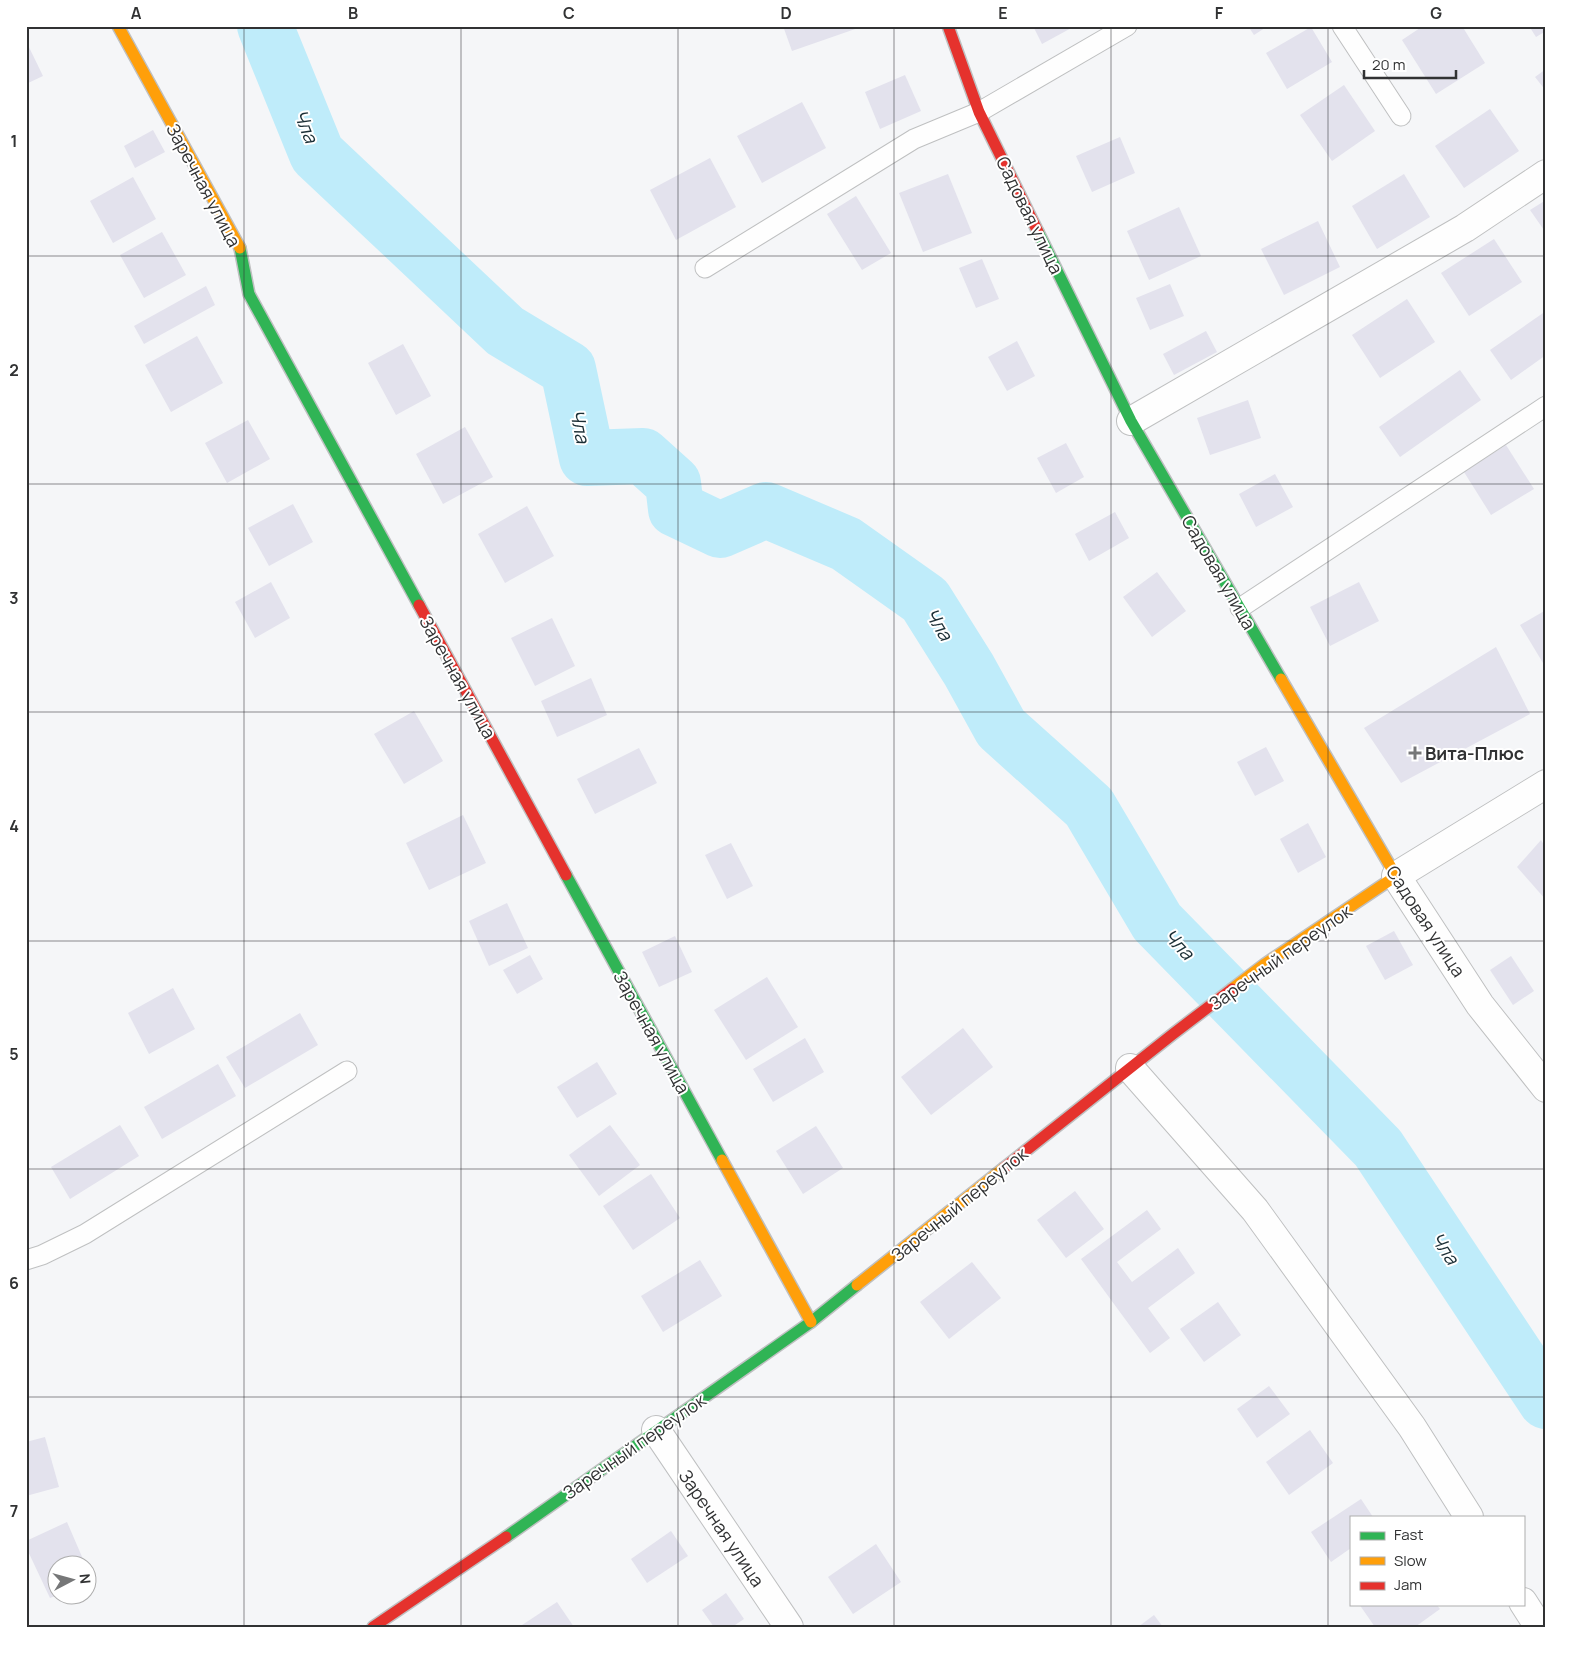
<svg xmlns="http://www.w3.org/2000/svg" width="1572" height="1653" font-family="Manrope,sans-serif">
<style>
.lines{fill:none;stroke-linecap:round;stroke-linejoin:round}
.river{stroke:#bfecfa;stroke-width:56}
.building{fill:#e3e2ed}
.lane-casing{stroke:#bfc0c1;stroke-width:21}
.street-casing{stroke:#bfc0c1;stroke-width:30}
.fast-casing{stroke:#bfc0c1;stroke-width:14}
.slow-casing{stroke:#bfc0c1;stroke-width:14}
.jam-casing{stroke:#bfc0c1;stroke-width:14}
.lane{stroke:#fefefe;stroke-width:19}
.street{stroke:#fefefe;stroke-width:28}
.fast{stroke:#30b455;stroke-width:11}
.slow{stroke:#ff9f0a;stroke-width:11}
.jam{stroke:#e5322d;stroke-width:11}
.grid{fill:none;stroke:#313233;stroke-width:1;stroke-opacity:0.55}
.poi-dot{fill:#767778;stroke:#fff;stroke-width:2}
.labels{text-anchor:middle;dominant-baseline:central;stroke-width:4;stroke-linejoin:round;paint-order:stroke}
.street-label{font-size:18px;fill:#313233;stroke:#fff}
.poi-label{font-size:18px;font-weight:bold;fill:#313233;stroke:#fff;text-anchor:start}
.water-label{font-size:19px;font-style:italic;fill:#1a2e35;stroke:#fff}
.neatline{fill:none;stroke:#313233;stroke-width:2}
.grid-label{font-size:16px;text-anchor:middle;font-weight:bold;fill:#313233}
</style>
<rect width="100%" height="100%" fill="#f5f6f8"/>
<g class="lines">
<path class="river" d="M265 26 317 154 505 331 568 369 587 458 643 456 673 483 676 509 720 530 766 510 846 544 925 600 969 670 1001 728 1089 807 1157 922 1378 1148 1546 1401"/>
</g>
<g class="building">
<path d="M783 26H861V27L792 51Z"/>
<path d="M1033 26H1075L1042 44Z"/>
<path d="M1248 26H1268L1254 35Z"/>
<path d="M1423 26H1462L1485 63 1436 94 1402 40Z"/>
<path d="M1529 26H1546V31L1536 37Z"/>
<path d="M1311 27 1332 62 1287 89 1266 53Z"/>
<path d="M26 41 43 76 26 84Z"/>
<path d="M1546 69V91L1535 77Z"/>
<path d="M905 75 921 111 880 129 865 92Z"/>
<path d="M1344 85 1375 131 1332 161 1300 115Z"/>
<path d="M802 102 826 148 762 183 737 136Z"/>
<path d="M1490 109 1519 151 1464 188 1435 146Z"/>
<path d="M153 130 165 152 135 168 124 146Z"/>
<path d="M1120 137 1135 173 1092 192 1076 156Z"/>
<path d="M710 158 736 207 676 240 650 190Z"/>
<path d="M948 174 972 233 923 252 899 193Z"/>
<path d="M1404 174 1430 217 1377 249 1352 206Z"/>
<path d="M133 177 156 219 113 243 90 201Z"/>
<path d="M856 196 891 253 862 270 827 214Z"/>
<path d="M1546 200V233L1530 210Z"/>
<path d="M1179 207 1201 256 1149 280 1127 231Z"/>
<path d="M1318 221 1340 267 1284 295 1261 249Z"/>
<path d="M162 232 186 275 144 298 120 255Z"/>
<path d="M1494 239 1522 282 1469 316 1441 273Z"/>
<path d="M982 259 999 299 976 308 959 268Z"/>
<path d="M1170 284 1184 316 1150 330 1136 298Z"/>
<path d="M206 286 215 305 144 344 134 326Z"/>
<path d="M1407 299 1435 342 1380 378 1352 335Z"/>
<path d="M1546 311V355L1511 380 1490 350Z"/>
<path d="M1206 331 1217 352 1174 375 1163 354Z"/>
<path d="M197 336 223 383 171 412 145 365Z"/>
<path d="M1017 341 1035 376 1007 391 988 357Z"/>
<path d="M403 344 431 396 396 415 368 363Z"/>
<path d="M1460 370 1481 400 1400 457 1379 427Z"/>
<path d="M1248 400 1261 438 1210 455 1197 418Z"/>
<path d="M248 420 270 459 227 483 205 443Z"/>
<path d="M465 427 493 477 443 504 416 454Z"/>
<path d="M1066 443 1084 477 1056 493 1037 458Z"/>
<path d="M1506 445 1534 489 1491 515 1464 472Z"/>
<path d="M1275 474 1293 507 1256 527 1239 494Z"/>
<path d="M293 504 313 542 269 566 248 528Z"/>
<path d="M527 506 554 556 505 583 478 534Z"/>
<path d="M1115 512 1129 538 1089 561 1075 534Z"/>
<path d="M1157 572 1186 611 1152 637 1123 597Z"/>
<path d="M271 582 290 618 255 638 235 602Z"/>
<path d="M1359 582 1379 621 1330 646 1310 607Z"/>
<path d="M1546 610V668L1520 625Z"/>
<path d="M552 618 575 666 535 686 511 638Z"/>
<path d="M1496 647 1530 714 1401 783 1364 728Z"/>
<path d="M591 678 607 715 557 737 541 701Z"/>
<path d="M414 711 443 761 404 784 374 734Z"/>
<path d="M1266 747 1284 781 1255 796 1237 762Z"/>
<path d="M639 748 657 783 595 814 577 779Z"/>
<path d="M463 815 486 863 429 890 406 843Z"/>
<path d="M1308 823 1326 857 1298 873 1280 839Z"/>
<path d="M1541 840 1546 848V900L1517 867Z"/>
<path d="M731 843 753 886 727 899 705 855Z"/>
<path d="M507 903 528 948 489 966 469 921Z"/>
<path d="M1394 931 1413 965 1385 980 1366 946Z"/>
<path d="M675 936 692 972 659 987 642 952Z"/>
<path d="M530 955 543 979 517 994 503 970Z"/>
<path d="M1511 956 1534 991 1513 1005 1490 970Z"/>
<path d="M767 977 798 1027 746 1060 714 1010Z"/>
<path d="M173 988 195 1029 149 1054 128 1013Z"/>
<path d="M300 1013 318 1045 245 1088 226 1057Z"/>
<path d="M963 1028 993 1067 931 1115 901 1077Z"/>
<path d="M805 1038 824 1072 773 1102 753 1069Z"/>
<path d="M597 1062 617 1094 577 1118 557 1087Z"/>
<path d="M218 1064 236 1096 162 1139 144 1107Z"/>
<path d="M120 1125 139 1156 70 1199 51 1167Z"/>
<path d="M610 1125 640 1165 599 1196 569 1155Z"/>
<path d="M816 1126 843 1168 803 1194 776 1151Z"/>
<path d="M651 1174 680 1218 633 1250 603 1206Z"/>
<path d="M1075 1191 1104 1229 1066 1258 1037 1220Z"/>
<path d="M1147 1210 1161 1229 1117 1262 1132 1282 1178 1248 1195 1273 1148 1308 1170 1338 1150 1353 1081 1259Z"/>
<path d="M700 1260 722 1296 663 1332 641 1296Z"/>
<path d="M972 1262 1001 1298 949 1339 920 1302Z"/>
<path d="M1218 1302 1241 1335 1204 1362 1180 1329Z"/>
<path d="M1269 1386 1290 1414 1257 1438 1237 1409Z"/>
<path d="M1310 1430 1333 1463 1289 1495 1266 1462Z"/>
<path d="M45 1437 59 1487 26 1496V1442Z"/>
<path d="M1361 1499 1373 1517H1351V1548L1331 1562 1311 1532Z"/>
<path d="M67 1522 86 1566H58V1595L50 1598 26 1547V1541Z"/>
<path d="M671 1531 688 1556 647 1583 631 1559Z"/>
<path d="M876 1544 901 1582 853 1614 828 1577Z"/>
<path d="M726 1593 744 1619 732 1627H714L702 1610Z"/>
<path d="M557 1602 574 1627H519Z"/>
<path d="M1359 1604H1436L1440 1609 1415 1627H1375Z"/>
<path d="M1154 1615 1163 1627H1138Z"/>
</g>
<g class="lines">
<defs>
<g id="lane">
<path d="M1342 26 1401 116"/>
<path d="M705 268 914 139 979 112 1127 26"/>
<path d="M1240 608 1546 406"/>
<path d="M26 1260 42 1255 85 1234 347 1071"/>
</g>
<g id="street">
<path d="M1131 421 1465 228 1546 174"/>
<path d="M1546 784 1396 876 1480 1005 1546 1088"/>
<path d="M1130 1068 1255 1210 1412 1427 1469 1517"/>
<path d="M656 1430 789 1627"/>
<path d="M1523 1602 1539 1627"/>
</g>
<g id="fast">
<path d="M1038 232 1131 421 1281 679"/>
<path d="M240 248 249 294 419 605"/>
<path d="M566 875 722 1160"/>
<path d="M506 1537 811 1322 857 1285"/>
</g>
<g id="slow">
<path d="M118 26 240 248"/>
<path d="M1232 989 1265 964 1396 876 1281 679"/>
<path d="M722 1160 811 1322"/>
<path d="M857 1285 1004 1168"/>
</g>
<g id="jam">
<path d="M948 26 979 112 1038 232"/>
<path d="M419 605 566 875"/>
<path d="M1004 1168 1173 1034 1232 989"/>
<path d="M373 1627 506 1537"/>
</g>
</defs>
<use href="#lane" class="lane-casing"/>
<use href="#street" class="street-casing"/>
<use href="#fast" class="fast-casing"/>
<use href="#slow" class="slow-casing"/>
<use href="#jam" class="jam-casing"/>
<use href="#lane" class="lane"/>
<use href="#street" class="street"/>
<use href="#fast" class="fast"/>
<use href="#slow" class="slow"/>
<use href="#jam" class="jam"/>
</g>
<path class="grid" d="M244 26V1627M461 26V1627M678 26V1627M894 26V1627M1111 26V1627M1328 26V1627M26 256H1546M26 484H1546M26 712H1546M26 941H1546M26 1169H1546M26 1397H1546"/>
<path class="poi-dot" d="M1412.5 745.5h5v5h5v5h-5v5h-5v-5h-5v-5h5z"/>
<g class="labels">
<g class="street-label">
<text transform="translate(204 185) rotate(62)">Заречная улица</text>
<text transform="translate(1030 215) rotate(64)">Садовая улица</text>
<text transform="translate(1219 572) rotate(60)">Садовая улица</text>
<text transform="translate(458 677) rotate(61)">Заречная улица</text>
<text transform="translate(1426 921) rotate(57)">Садовая улица</text>
<text transform="translate(1280 957) rotate(-35)">Заречный переулок</text>
<text transform="translate(652 1032) rotate(61)">Заречная улица</text>
<text transform="translate(959 1204) rotate(-39)">Заречный переулок</text>
<text transform="translate(634 1446) rotate(-35)">Заречный переулок</text>
<text transform="translate(722 1528) rotate(56)">Заречная улица</text>
</g>
<g class="poi-label">
<text x="1425" y="753">Вита-Плюс</text>
</g>
<g class="water-label">
<text transform="translate(306 126) rotate(68)">Чла</text>
<text transform="translate(580 426) rotate(78)">Чла</text>
<text transform="translate(939 624) rotate(59)">Чла</text>
<text transform="translate(1179 944) rotate(46)">Чла</text>
<text transform="translate(1445 1248) rotate(56)">Чла</text>
</g>
</g>
<rect width="1572" height="1653" fill="none" stroke="#ffffff" stroke-width="55"/>
<rect x="1350" y="1516" width="175" height="90" fill="#ffffff" stroke="#adadad"/>
<rect x="1360" y="1532" width="25" height="8" fill="#30b455" stroke="#adadad"/>
<text x="1394" y="1540" font-size="15" fill="#313233">Fast</text>
<rect x="1360" y="1557" width="25" height="8" fill="#ff9f0a" stroke="#adadad"/>
<text x="1394" y="1566" font-size="15" fill="#313233">Slow</text>
<rect x="1360" y="1582" width="25" height="8" fill="#e5322d" stroke="#adadad"/>
<text x="1394" y="1590" font-size="15" fill="#313233">Jam</text>
<g transform="translate(72 1580) rotate(84)"><circle r="24" fill="#ffffff" stroke="#adadad"/>
<path d="M0-4L9 19L0 12L-9 19Z" fill="#767778"/>
<text y="-8" font-size="14" font-weight="bold" text-anchor="middle" fill="#313233">N</text>
</g>
<path d="M1364 70v8h92v-8" fill="none" stroke="#313233" stroke-width="2.5"/>
<text x="1372" y="70" font-size="15" fill="#313233" stroke="#ffffff" stroke-width="4" paint-order="stroke">20 m</text>
<rect x="28" y="28" width="1516" height="1598" class="neatline"/>
<g class="grid-label">
<text x="136" y="19">A</text>
<text x="353" y="19">B</text>
<text x="569" y="19">C</text>
<text x="786" y="19">D</text>
<text x="1003" y="19">E</text>
<text x="1219" y="19">F</text>
<text x="1436" y="19">G</text>
<text x="14" y="147">1</text>
<text x="14" y="376">2</text>
<text x="14" y="604">3</text>
<text x="14" y="832">4</text>
<text x="14" y="1060">5</text>
<text x="14" y="1289">6</text>
<text x="14" y="1517">7</text>
</g>
</svg>
